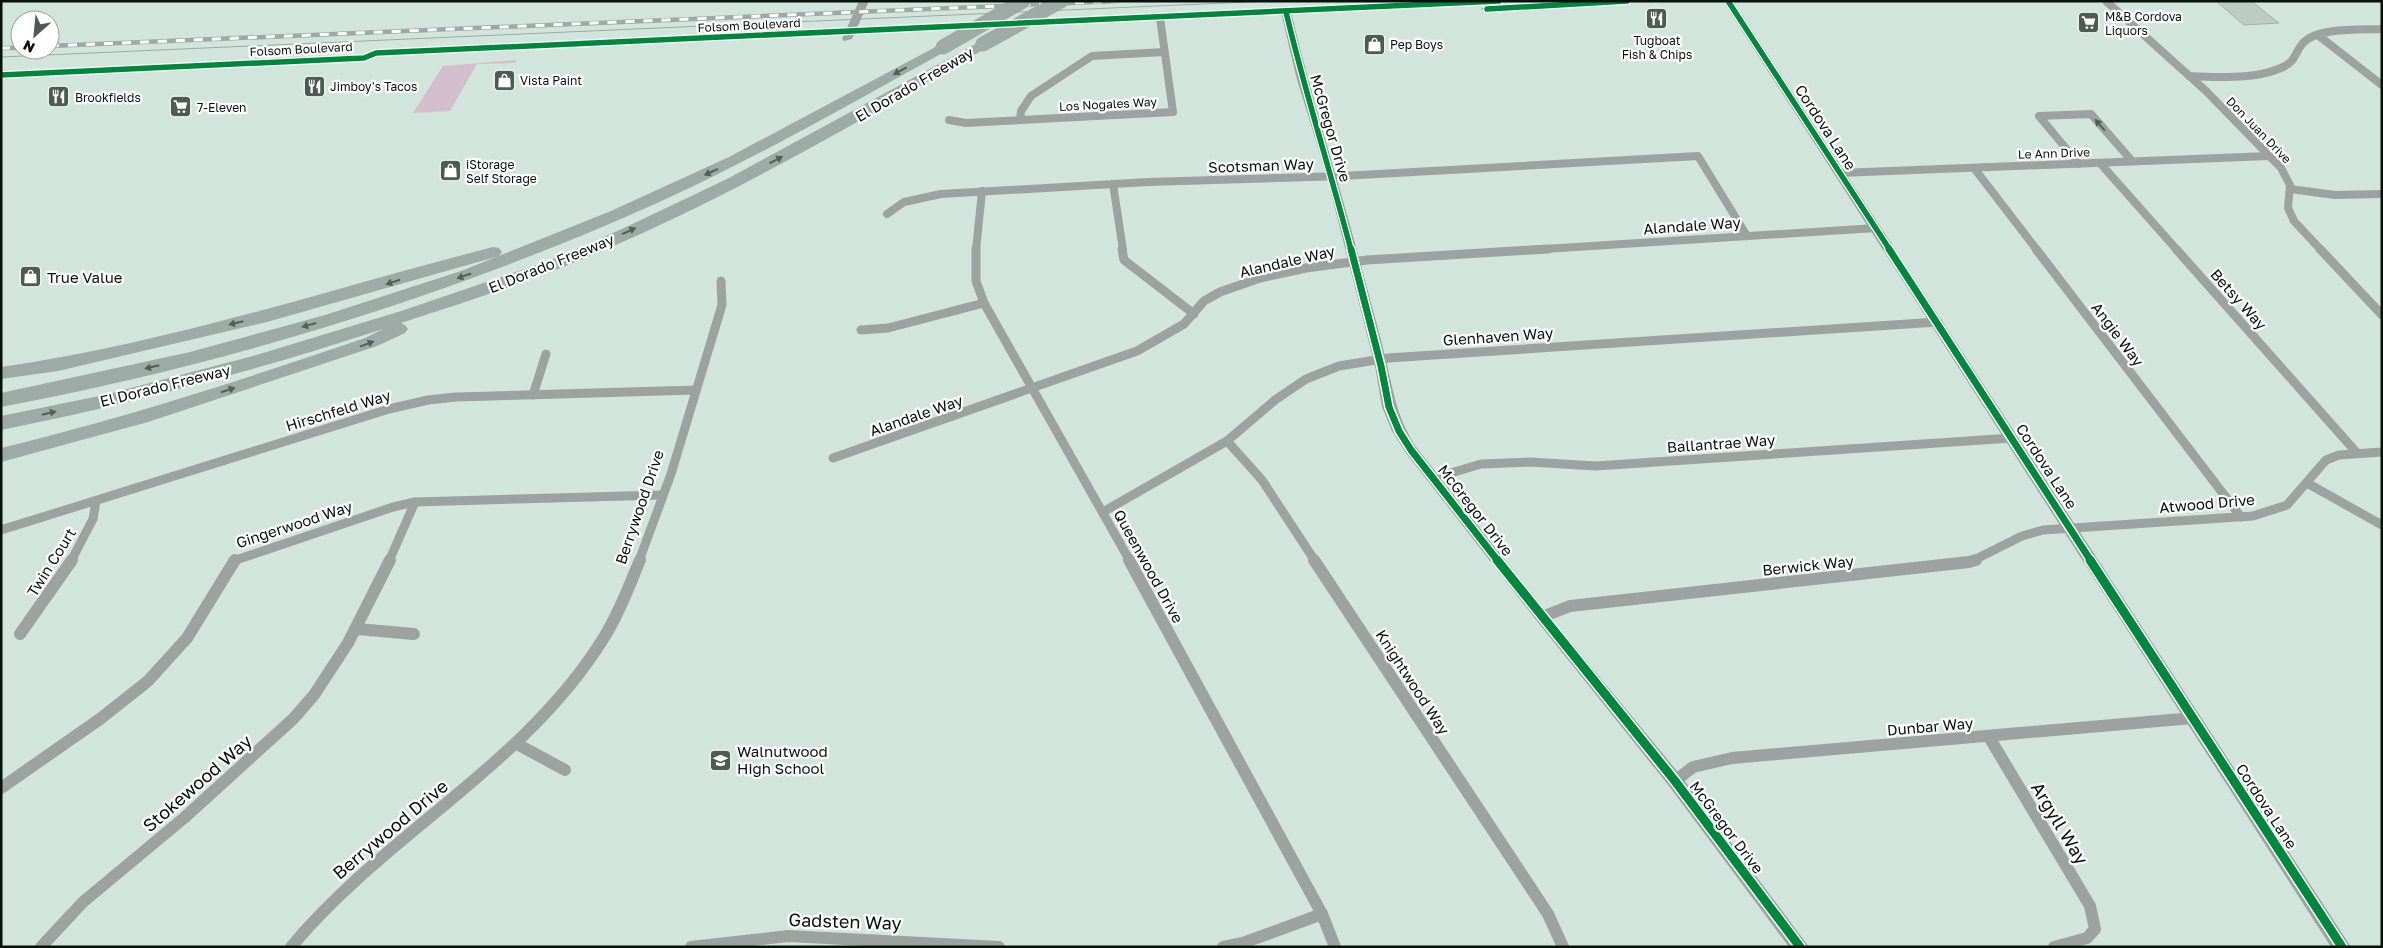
<svg xmlns="http://www.w3.org/2000/svg" width="2383" height="948" font-family="'Golos Text',sans-serif">
<style>
.green{fill:#d3becd}
.building{fill:#bcccc4;stroke:#a1b0a9}
.lines{fill:none;stroke-linecap:round;stroke-linejoin:round}
.minor-far2{stroke:#9ca29f;stroke-width:8}
.minor-far1{stroke:#9ca29f;stroke-width:9}
.minor{stroke:#9ca29f;stroke-width:12}
.tertiary{fill:#9ca29f;fill-rule:evenodd}
.secondary{fill:#a1aba6;fill-rule:evenodd}
.motorway{fill:#9daaa5;fill-rule:evenodd}
.tram{stroke:#9da9a4;stroke-width:1}
.rail-casing{stroke:#9da9a4;stroke-width:4.5}
.rail{stroke:#fff;stroke-width:3;stroke-dasharray:9;stroke-linecap:butt}
.motorway-bridge{stroke:#9daaa5;stroke-width:15}
.cycleway-far2-casing{stroke:#fff;stroke-width:8}
.cycleway-far1-casing{stroke:#fff;stroke-width:10}
.cycleway-casing{stroke:#fff;stroke-width:12}
.cycleway-far2{stroke:#00873e;stroke-width:5.5}
.cycleway-far1{stroke:#00873e;stroke-width:7}
.cycleway{stroke:#00873e;stroke-width:9}
.oneway{fill:#525e58}
.oneway2{fill:#515a56}
.labels{text-anchor:middle;dominant-baseline:central;stroke-width:4.5;stroke-linejoin:round;paint-order:stroke}
.far-poi-label{font-size:12px;fill:#06110c;stroke:#fff;text-anchor:start}
.far-street-label{font-size:12px;fill:#06110c;stroke:#fff}
.street-label{font-size:15px;fill:#06110c;stroke:#fff}
.poi-label{font-size:15px;fill:#06110c;stroke:#fff;text-anchor:start}
.near-street-label{font-size:18px;fill:#06110c;stroke:#fff}
</style>
<rect width="100%" height="100%" fill="#d2e5dc"/>
<path class="green" d="M517 60 515 63 477 64 450 111 413 113 443 66Z"/>
<path class="building" d="M2216 1H2251L2279 23 2244 25Z"/>
<g class="lines">
<g class="minor-far2">
<path d="M2106 1 2206 91 2281 168 2290 185 2288 208 2294 221 2321 250"/>
<path d="M2319 36 2382 85"/>
<path d="M2189 76C2219 77 2253 80 2281 68 2297 61 2294 53 2303 43 2318 27 2361 30 2382 29"/>
<path d="M949 120 966 123 1173 112 1160 18"/>
<path d="M1020 120 1021 111 1031 96 1092 56 1164 52"/>
<path d="M2100 163 2177 250"/>
<path d="M2079 164 2039 116 2091 114 2132 161"/>
<path d="M1974 168 2037 250"/>
<path d="M1840 173 2269 156"/>
<path d="M1113 184 1123 250"/>
<path d="M2290 189 2335 195 2382 194"/>
<path d="M887 214 904 202 941 194 1148 182 1342 176 1698 156 1747 236"/>
<path d="M976 250 982 191"/>
<path d="M1529 250 1876 228"/>
</g>
<g class="minor-far1">
<path d="M976 249V281L984 303 1130 561"/>
<path d="M1122 249 1124 260 1194 314"/>
<path d="M2036 249 2241 517"/>
<path d="M2176 249 2357 453"/>
<path d="M2320 249 2382 315"/>
<path d="M861 330 888 328 984 303"/>
<path d="M533 395 546 354"/>
<path d="M1227 441 1262 480 1315 561"/>
<path d="M833 458 1137 351 1184 324 1204 301 1220 292 1260 278 1306 268 1367 260 1548 249"/>
<path d="M1434 478 1481 464 1530 462 1596 466 2012 438"/>
<path d="M2307 483 2382 525"/>
<path d="M1103 512 1227 441 1275 400 1306 379 1339 366 1388 358 1938 322"/>
<path d="M1 530 389 409 428 400 456 397 696 390"/>
<path d="M71 561 93 519 96 501"/>
<path d="M233 561 393 507 415 502 662 495"/>
<path d="M389 561 415 502"/>
<path d="M639 561 671 474 722 305 721 281"/>
<path d="M1972 561 2022 536 2043 530 2253 516 2287 505 2326 460 2339 455 2382 452"/>
</g>
<g class="minor">
<path d="M1129 560 1322 914 1335 947"/>
<path d="M1314 560 1548 914 1563 947"/>
<path d="M1542 617 1570 606 1969 562 1976 560"/>
<path d="M357 629 414 634"/>
<path d="M20 634 72 560"/>
<path d="M1989 737 2090 906 2095 929 2087 938 2054 947"/>
<path d="M517 744 565 770"/>
<path d="M1675 781 1693 767 1732 758 2193 718"/>
<path d="M1 788 100 719 148 681 187 638 235 560"/>
<path d="M41 947 83 902 184 818 293 719 314 695 348 643 390 560"/>
<path d="M291 947C385 834 524 766 603 639 619 614 629 586 640 560"/>
<path d="M691 947 788 936 999 947"/>
<path d="M1223 947 1243 943 1322 914"/>
</g>
<g class="tertiary">
<path d="M859 1H869L852 39 844 41 842 39Z"/>
<path d="M1723 1H1733L2351 947H2331Z"/>
<path d="M1286 9 1291 12C1312 100 1340 185 1363 273 1371 303 1380 334 1387 365 1395 398 1397 417 1416 447L1547 613 1681 776 1809 947H1789L1669 786 1537 621 1406 453 1392 431 1382 407 1375 366 1327 177 1296 76 1281 12Z"/>
</g>
<g class="secondary">
<path d="M1427 1H1504L1499 4 378 56 364 61 1 78V72L362 55 376 50Z"/>
<path d="M1568 1H1632L1627 4 1486 12 1481 9 1486 6Z"/>
</g>
<g class="motorway">
<path d="M983 40 988 41 990 44 988 47C856 123 724 201 583 259 523 284 462 303 401 323L405 325 408 329 405 333 377 346 148 422 1 462V448C125 418 245 379 365 338L383 329C258 370 131 404 1 430V416L104 395 253 356 401 311 551 260 624 228 727 179Z"/>
<path d="M943 43 948 44 950 47 948 50C841 109 734 171 621 219 423 304 213 367 1 407V393L190 352 325 315 461 271 611 211 729 157Z"/>
<path d="M493 247 499 248 502 252 499 256 267 322 58 371 1 379V367C169 343 330 289 493 247Z"/>
</g>
<path class="tram" d="M1 57 1270 1"/>
<defs>
<g id="rail">
<path d="M50 46 1117 1"/>
<path d="M1 48H20"/>
</g>
</defs>
<use href="#rail" class="rail-casing"/>
<use href="#rail" class="rail"/>
<g class="motorway-bridge">
<path d="M983 44 1061 1"/>
<path d="M943 47 1023 1"/>
</g>
<defs>
<g id="cycleway-far2">
<path d="M1728 1 1890 250"/>
<path d="M1487 9 1627 1"/>
<path d="M1286 12C1305 92 1330 170 1351 250"/>
<path d="M1 75 364 58 376 53 1499 1"/>
</g>
<g id="cycleway-far1">
<path d="M1351 249 1381 366 1389 407 1399 431 1411 450 1498 561"/>
<path d="M1889 249 2091 561"/>
</g>
<g id="cycleway">
<path d="M1497 560 1675 781 1800 947"/>
<path d="M2090 560 2342 947"/>
</g>
</defs>
<use href="#cycleway-far2" class="cycleway-far2-casing"/>
<use href="#cycleway-far1" class="cycleway-far1-casing"/>
<use href="#cycleway" class="cycleway-casing"/>
<use href="#cycleway-far2" class="cycleway-far2"/>
<use href="#cycleway-far1" class="cycleway-far1"/>
<use href="#cycleway" class="cycleway"/>
</g>
<defs><path id="oneway-solid" d="M-6-.8H1V-3.2L6.5 0L1 3.2V.8H-6Z" transform="scale(1.25)"/></defs>
<g class="oneway">
<use href="#oneway-solid" transform="translate(900 71) rotate(151)"/>
<use href="#oneway-solid" transform="translate(776 160) rotate(-27)"/>
<use href="#oneway-solid" transform="translate(711 172) rotate(155)"/>
<use href="#oneway-solid" transform="translate(629 231) rotate(-25)"/>
<use href="#oneway-solid" transform="translate(464 276) rotate(161)"/>
<use href="#oneway-solid" transform="translate(393 282) rotate(163)"/>
<use href="#oneway-solid" transform="translate(236 323) rotate(167)"/>
<use href="#oneway-solid" transform="translate(309 325) rotate(164)"/>
<use href="#oneway-solid" transform="translate(367 344) rotate(-21)"/>
<use href="#oneway-solid" transform="translate(152 367) rotate(167)"/>
<use href="#oneway-solid" transform="translate(228 390) rotate(-18)"/>
<use href="#oneway-solid" transform="translate(49 413) rotate(-13)"/>
</g>
<use class="oneway2" href="#oneway-solid" transform="translate(2100 125) rotate(-131)"/>
<defs>
<symbol id="restaurant-square" viewBox="-11 -11 22 22"><rect x="-9" y="-9" width="18" height="18" rx="4" fill="#4d5b55" stroke="#fff"/><path d="M-5-6h1v4h1v-4h1v4h1v-4h1v5L-1.5 .5V6h-2V.5L-5-1ZM5-6V6H3V1.5H1.5Q1.5-4 5-6Z" fill="#fff"/></symbol>
<symbol id="supermarket-square" viewBox="-11 -11 22 22"><rect x="-9" y="-9" width="18" height="18" rx="4" fill="#4d5b55" stroke="#fff"/><path d="M-6-5.5h2.5l.6 2H6L4.5 2H-2.5L-4.4-4H-6ZM-1.5 3.2a1.3 1.3 0 1 0 .1 0ZM3 3.2a1.3 1.3 0 1 0 .1 0Z" fill="#fff"/></symbol>
<symbol id="shop-square" viewBox="-11 -11 22 22"><rect x="-9" y="-9" width="18" height="18" rx="4" fill="#4d5b55" stroke="#fff"/><path d="M-5-2.5h2.3a2.7 3.5 0 0 1 5.4 0H5L5.5 6h-11ZM-1.5-2.5h3a1.5 2.3 0 0 0-3 0Z" fill="#fff"/></symbol>
<symbol id="school-square" viewBox="-11 -11 22 22"><rect x="-9" y="-9" width="18" height="18" rx="4" fill="#4d5b55" stroke="#fff"/><path d="M0-5L7-2L0 1L-7-2ZM-4 1L0 2.5L4 1V4Q0 6-4 4Z" fill="#fff"/></symbol>
</defs>
<g fill-rule="evenodd">
<use href="#restaurant-square" x="1644" y="6" width="25" height="25"/>
<use href="#supermarket-square" x="2076" y="10" width="25" height="25"/>
<use href="#shop-square" x="1362" y="32" width="25" height="25"/>
<use href="#shop-square" x="492" y="68" width="25" height="25"/>
<use href="#restaurant-square" x="302" y="74" width="25" height="25"/>
<use href="#restaurant-square" x="46" y="84" width="25" height="25"/>
<use href="#supermarket-square" x="168" y="94" width="25" height="25"/>
<use href="#shop-square" x="438" y="158" width="25" height="25"/>
<use href="#shop-square" x="18" y="264" width="25" height="25"/>
<use href="#school-square" x="708" y="748" width="25" height="25"/>
</g>
<g class="labels">
<g class="far-poi-label">
<text x="2105" y="16">M&amp;B Cordova<tspan x="2105" dy="14">Liquors</tspan></text>
<text x="1657" y="40" text-anchor="middle">Tugboat<tspan x="1657" dy="14">Fish &amp; Chips</tspan></text>
<text x="1390" y="44">Pep Boys</text>
<text x="520" y="80">Vista Paint</text>
<text x="330" y="86">Jimboy's Tacos</text>
<text x="75" y="97">Brookfields</text>
<text x="197" y="107">7-Eleven</text>
<text x="466" y="164">iStorage<tspan x="466" dy="14">Self Storage</tspan></text>
</g>
<g class="far-street-label">
<text transform="translate(749 25) rotate(-3)">Folsom Boulevard</text>
<text transform="translate(301 49) rotate(-3)">Folsom Boulevard</text>
<text transform="translate(1108 104) rotate(-3)">Los Nogales Way</text>
<text transform="translate(2259 130) rotate(46)">Don Juan Drive</text>
<text transform="translate(2054 153) rotate(-2)">Le Ann Drive</text>
</g>
<g class="street-label">
<text transform="translate(914 84) rotate(-30)">El Dorado Freeway</text>
<text transform="translate(1826 127) rotate(57)">Cordova Lane</text>
<text transform="translate(1331 128) rotate(74)">McGregor Drive</text>
<text transform="translate(1261 165) rotate(-2)">Scotsman Way</text>
<text transform="translate(1692 225) rotate(-4)">Alandale Way</text>
<text transform="translate(1287 261) rotate(-13)">Alandale Way</text>
<text transform="translate(551 263) rotate(-22)">El Dorado Freeway</text>
<text transform="translate(2239 299) rotate(48)">Betsy Way</text>
<text transform="translate(2118 334) rotate(53)">Angie Way</text>
<text transform="translate(1498 336) rotate(-4)">Glenhaven Way</text>
<text transform="translate(165 385) rotate(-14)">El Dorado Freeway</text>
<text transform="translate(338 410) rotate(-17)">Hirschfeld Way</text>
<text transform="translate(916 415) rotate(-19)">Alandale Way</text>
<text transform="translate(1721 443) rotate(-4)">Ballantrae Way</text>
<text transform="translate(2047 466) rotate(57)">Cordova Lane</text>
<text transform="translate(2207 503) rotate(-5)">Atwood Drive</text>
<text transform="translate(639 507) rotate(-71)">Berrywood Drive</text>
<text transform="translate(1476 510) rotate(52)">McGregor Drive</text>
<text transform="translate(294 524) rotate(-18)">Gingerwood Way</text>
<text transform="translate(51 562) rotate(-58)">Twin Court</text>
<text transform="translate(1808 565) rotate(-6)">Berwick Way</text>
<text transform="translate(1149 566) rotate(61)">Queenwood Drive</text>
<text transform="translate(1413 682) rotate(57)">Knightwood Way</text>
<text transform="translate(1930 726) rotate(-5)">Dunbar Way</text>
<text transform="translate(2267 806) rotate(57)">Cordova Lane</text>
<text transform="translate(1727 827) rotate(53)">McGregor Drive</text>
</g>
<g class="poi-label">
<text x="47" y="277">True Value</text>
<text x="737" y="751">Walnutwood<tspan x="737" dy="17">High School</tspan></text>
</g>
<g class="near-street-label">
<text transform="translate(197 783) rotate(-41)">Stokewood Way</text>
<text transform="translate(2060 823) rotate(59)">Argyll Way</text>
<text transform="translate(390 829) rotate(-40)">Berrywood Drive</text>
<text transform="translate(845 921) rotate(2)">Gadsten Way</text>
</g>
</g>
<rect width="2383" height="948" fill="none" stroke="#06110c" stroke-width="5"/>
<g transform="translate(35 35) rotate(207)"><circle r="24" fill="#ffffff" stroke="#9ba09e"/>
<path d="M0-4L9 19L0 12L-9 19Z" fill="#4d5b55"/>
<text y="-8" font-size="14" font-weight="bold" text-anchor="middle" fill="#06110c">N</text>
</g>
</svg>
